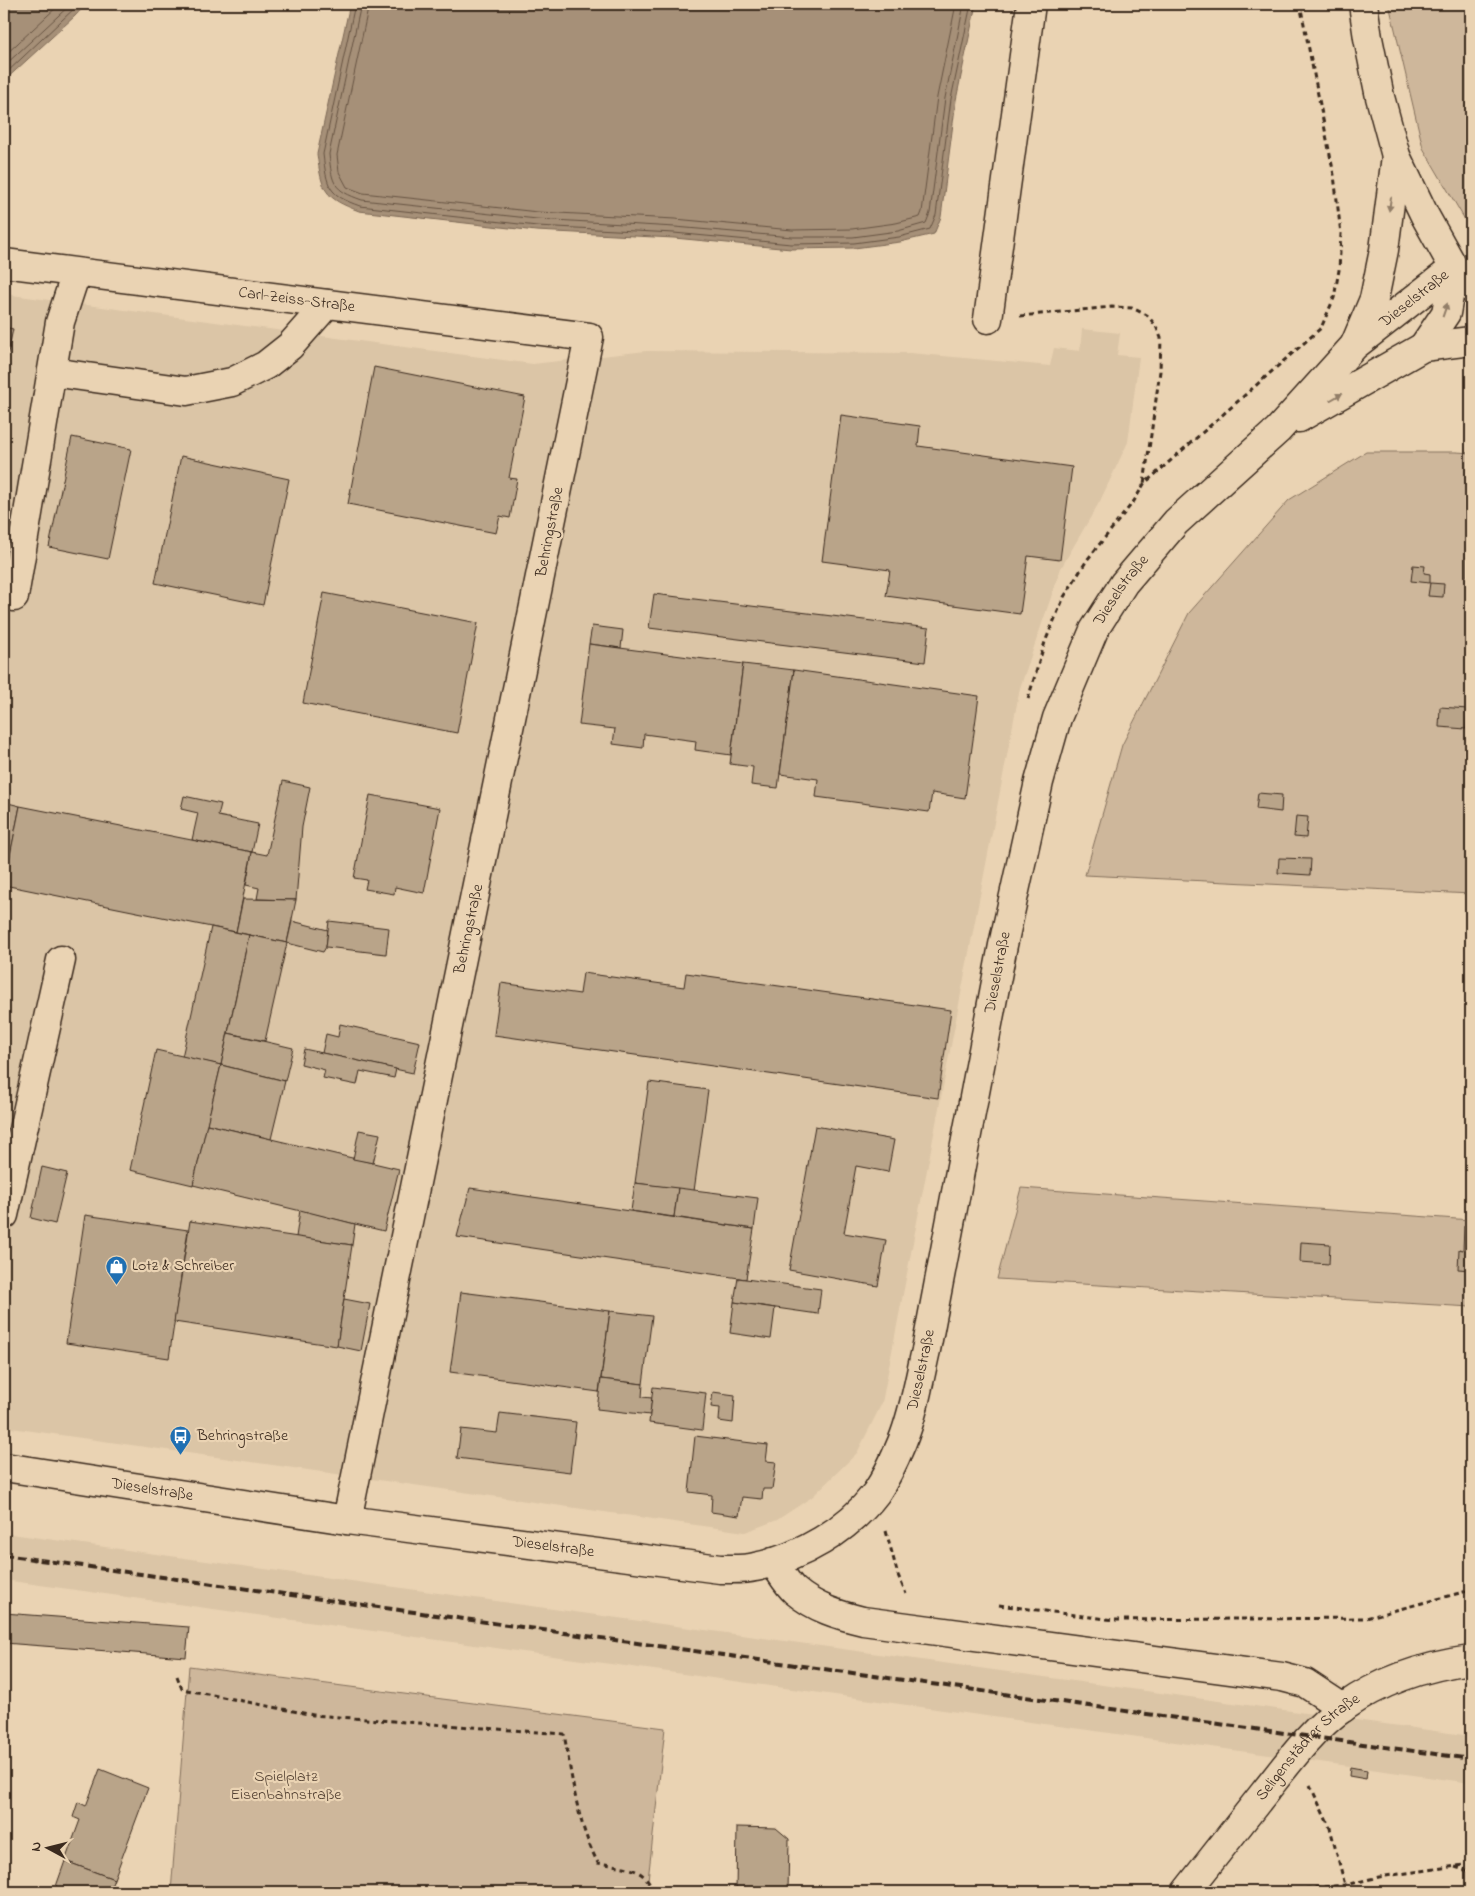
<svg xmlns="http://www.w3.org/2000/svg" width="1475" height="1896" font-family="'Indie Flower',sans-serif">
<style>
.built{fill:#dbc5a6}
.green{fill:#ceb79b;stroke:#84705c}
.water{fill:#a69078;stroke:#7b6754}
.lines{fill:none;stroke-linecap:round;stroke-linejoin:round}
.shore{stroke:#665342;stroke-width:1}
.building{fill:#b9a489;stroke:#3b2a1e}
.minor-casing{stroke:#3b2a1e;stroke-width:31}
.major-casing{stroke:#3b2a1e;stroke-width:31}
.path{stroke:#3b2a1e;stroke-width:3;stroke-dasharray:5 4;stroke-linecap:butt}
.minor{stroke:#ead3b3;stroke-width:28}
.major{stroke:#ead3b3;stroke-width:28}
.rail{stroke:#3b2a1e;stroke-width:4;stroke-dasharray:8 4;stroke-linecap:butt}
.oneway{fill:#927e68}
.labels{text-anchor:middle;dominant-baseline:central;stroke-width:4.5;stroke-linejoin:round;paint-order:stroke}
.street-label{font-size:16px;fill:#3b2a1e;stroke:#ead3b3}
.poi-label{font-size:16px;fill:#3b2a1e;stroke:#ead3b3;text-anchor:start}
.park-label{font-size:16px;fill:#513f31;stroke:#ead3b3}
</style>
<rect width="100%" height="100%" fill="#ead3b3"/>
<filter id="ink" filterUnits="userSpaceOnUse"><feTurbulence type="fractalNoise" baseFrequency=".02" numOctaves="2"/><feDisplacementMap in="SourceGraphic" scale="10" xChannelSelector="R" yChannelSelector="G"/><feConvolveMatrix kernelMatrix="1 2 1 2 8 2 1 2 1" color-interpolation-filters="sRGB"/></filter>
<g filter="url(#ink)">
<g class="built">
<path d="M4 294 533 364 646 351 910 353 1050 366 1054 348 1080 351 1082 329 1120 333 1117 355 1139 357 1128 442 1100 501 1061 568 1020 688 882 1403 857 1453 812 1497 777 1520 745 1532 4 1427Z"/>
<path d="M4 1533 1471 1736V1783L4 1580Z"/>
</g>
<g class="green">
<path d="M1389 4H1471L1469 73 1471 82V230L1423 148Z"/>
<path d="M1366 452H1456L1471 453V894L1085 875 1122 745 1189 613 1289 500Z"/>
<path d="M1021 1188 1471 1220V1307L997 1279Z"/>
<path d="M189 1666 665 1728 647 1889 171 1892Z"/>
</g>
<g class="water">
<path d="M4 4H86L75 16 4 81Z"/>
<path d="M350 4H976L956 100 941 217 934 234 900 242 854 248 791 249 674 238 536 231 359 211C324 198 322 191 317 154Z"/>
</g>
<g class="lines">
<g class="shore">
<path d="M355 4 323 154C327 187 328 195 360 206L537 226 674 233 791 244 854 243 899 237 930 229 936 215 951 99 971 4"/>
<path d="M361 4 329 154C332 184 333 190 362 200L537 219 675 227 792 237H853L898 231 926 223 930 213 945 98 964 4"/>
<path d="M369 4 337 155 339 172 347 187 363 193 538 212 675 219 792 230 852 229 896 223 920 217 922 212 937 97 956 4"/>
<path d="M4 56 60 4"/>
<path d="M4 66 71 4"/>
<path d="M4 75 79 4"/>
</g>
</g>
<g class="building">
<path d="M4 327 13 329 4 371Z"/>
<path d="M374 367 525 397 509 478 517 479 510 518 500 516 496 533 348 504Z"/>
<path d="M841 415 920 426 918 446 1072 467 1060 560 1028 556 1020 614 886 596 890 570 822 561Z"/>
<path d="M72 437 131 449 108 559 49 547Z"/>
<path d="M181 456 289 479 263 605 155 583Z"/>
<rect x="1467" y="549" width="4" height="27"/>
<path d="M1413 565 1425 566 1424 573 1430 574V583L1411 581Z"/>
<path d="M1430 583 1444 584 1443 597 1428 596Z"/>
<path d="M324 593 478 623 457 733 303 703Z"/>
<path d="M654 594 929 628 925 662 649 628Z"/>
<path d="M592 626 623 630 621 648 589 644Z"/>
<path d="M589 644 743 664 731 755 695 750 696 741 644 734 643 748 613 744 615 729 579 725Z"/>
<path d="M743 664 794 670 778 788 751 785 753 767 730 764Z"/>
<path d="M794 670 979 696 965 798 932 793 929 812 816 797 818 779 780 774Z"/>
<path d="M1440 707 1468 709 1466 729 1439 727Z"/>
<path d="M283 781 310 787 302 827 296 900 257 899 259 888 246 885 252 852 267 855Z"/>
<path d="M1258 793 1282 795 1281 812 1256 809Z"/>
<path d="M370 795 440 808 424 893 395 887 394 894 365 889 367 880 354 878Z"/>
<path d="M184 796 221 804 218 816 258 824 252 852 192 840 198 813 181 809Z"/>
<path d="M4 802 20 806 4 886Z"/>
<path d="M20 806 252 852 236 932 4 885Z"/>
<path d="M1296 816 1308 817 1306 838 1294 837Z"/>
<path d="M1279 858 1311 859 1310 875 1278 873Z"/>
<path d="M243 899 296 900 287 943 236 932Z"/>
<path d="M292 921 328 930 326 947 323 952 287 943Z"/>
<path d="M329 921 389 928 386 954 326 947Z"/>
<path d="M211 927 249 935 221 1065 182 1057Z"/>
<path d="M249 935 287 943 265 1041 228 1033Z"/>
<path d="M583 973 684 987 686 973 951 1010 938 1098 494 1035 501 983 580 994Z"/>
<path d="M340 1024 420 1042 413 1073 322 1053 326 1034 338 1037Z"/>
<path d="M228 1033 293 1048 285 1081 221 1065Z"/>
<path d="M304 1049 396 1069 394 1078 360 1071 357 1085 323 1078 325 1070 301 1064Z"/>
<path d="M156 1050 221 1065 193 1185 130 1170Z"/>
<path d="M221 1065 285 1081 271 1139 207 1124Z"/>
<path d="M649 1082 708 1090 694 1191 635 1183Z"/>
<path d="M207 1124 399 1169 384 1231 193 1185Z"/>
<path d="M815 1126 894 1140 888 1172 856 1166 844 1233 886 1240 878 1286 789 1270Z"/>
<path d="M359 1130 380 1134 373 1163 353 1159Z"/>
<path d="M42 1167 67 1173 55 1224 31 1218Z"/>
<path d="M635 1183 678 1188 674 1217 631 1211Z"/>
<path d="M470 1188 754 1229 746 1279 457 1237Z"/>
<path d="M678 1188 758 1198 754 1229 674 1217Z"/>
<path d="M300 1210 355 1224 352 1245 296 1237Z"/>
<path d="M85 1215 188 1230 169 1358 66 1343Z"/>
<path d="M190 1221 352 1245 337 1346 174 1322Z"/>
<path d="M1464 1226H1471V1270L1458 1269 1459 1249 1463 1250Z"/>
<path d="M1301 1242 1330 1244 1329 1264 1300 1262Z"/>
<path d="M738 1278 821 1289 818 1314 734 1302Z"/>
<path d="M461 1292 610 1311 599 1392 450 1372Z"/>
<path d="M344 1299 370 1304 361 1351 337 1346Z"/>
<path d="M734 1302 775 1308 771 1339 730 1333Z"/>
<path d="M610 1311 652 1316 643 1384 601 1379Z"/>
<path d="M601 1379 643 1384 642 1397 652 1398 650 1415 597 1409Z"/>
<path d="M653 1387 706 1393 702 1430 649 1423Z"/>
<path d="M713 1392 735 1395 733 1423 719 1421 720 1408 711 1407Z"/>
<path d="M500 1413 576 1422 570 1472 457 1458 461 1429 497 1433Z"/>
<path d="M695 1436 768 1445 766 1461 776 1462 772 1489H763L762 1499 742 1497 739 1516 711 1512 712 1495 689 1492Z"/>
<path d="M4 1613 189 1627 186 1657 4 1643Z"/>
<path d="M1350 1767 1367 1770 1366 1779 1349 1776Z"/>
<path d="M100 1769 148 1788 114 1879 65 1861 80 1820 73 1817 78 1802 86 1806Z"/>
<path d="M737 1827 776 1828 789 1839 788 1892H736Z"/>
<path d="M65 1861 114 1879 109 1892H54Z"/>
</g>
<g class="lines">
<defs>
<g id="minor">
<path id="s1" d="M4 263 589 337 347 1520"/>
<path d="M988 319 1031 4"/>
<path d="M1355 344 1374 299 1384 250 1396 156"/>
<path d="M1423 347 1446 313 1454 268"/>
<path d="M52 372 186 391 232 382 266 365 290 346 327 304"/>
<path d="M1299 418 1423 347 1471 341"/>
<path d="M14 597 60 322 76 273"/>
<path d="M4 1215 61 960"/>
<path id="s2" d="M4 1467 347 1520 720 1569C731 1569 743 1570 755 1567 800 1558 848 1530 876 1493 887 1477 895 1459 902 1442 914 1413 919 1380 926 1350L1003 945 1039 782 1057 718 1094 630 1124 583 1176 522 1278 430 1354 346 1454 268"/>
<path d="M773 1562C780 1571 786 1583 795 1591 815 1608 838 1615 863 1621L1282 1677 1305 1683 1343 1708"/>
</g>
<g id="major">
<path d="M1363 4 1368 38 1380 97 1396 156 1425 216 1454 268 1471 288"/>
<path id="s3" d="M1186 1892C1212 1859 1238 1826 1264 1793 1288 1763 1312 1729 1344 1707 1382 1680 1425 1666 1471 1660"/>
</g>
</defs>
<use href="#minor" class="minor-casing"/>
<use href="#major" class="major-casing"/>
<g class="path">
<path d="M1020 316 1112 307 1132 308 1147 315 1156 326 1161 338 1160 371 1144 484"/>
<path d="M1028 699 1045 642 1064 597 1087 560 1134 501 1144 484 1321 328 1334 298 1339 270 1341 234 1334 175 1300 4"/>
<path d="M886 1531 898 1575 906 1594"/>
<path d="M999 1605 1114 1620 1366 1618 1471 1590"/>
<path d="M177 1676 182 1689 313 1715 564 1734C572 1777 577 1824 598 1863 622 1867 645 1866 654 1892"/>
<path d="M1310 1785 1330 1828 1345 1885"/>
<path d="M1455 1867 1471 1872"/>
<path d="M1270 1892 1345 1885 1379 1877 1471 1864"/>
</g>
<use href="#minor" class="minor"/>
<use href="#major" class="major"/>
<path class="rail" d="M4 1555 1471 1759"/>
</g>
<defs><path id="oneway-solid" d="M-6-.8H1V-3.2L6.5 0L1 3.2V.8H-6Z" transform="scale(1.25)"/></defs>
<g class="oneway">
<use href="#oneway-solid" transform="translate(1390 204) rotate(98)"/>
<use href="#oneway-solid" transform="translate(1445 310) rotate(-71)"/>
<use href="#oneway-solid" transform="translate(1336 397) rotate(-30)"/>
</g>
</g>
<defs>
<symbol id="shop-pin" viewBox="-11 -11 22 30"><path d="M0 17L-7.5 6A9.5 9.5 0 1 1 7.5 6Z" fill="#1f6fb2" stroke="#ead3b3"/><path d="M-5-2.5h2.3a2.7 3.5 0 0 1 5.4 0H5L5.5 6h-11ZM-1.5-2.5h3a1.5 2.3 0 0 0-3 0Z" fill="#fff"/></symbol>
<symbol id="bus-pin" viewBox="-11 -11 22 30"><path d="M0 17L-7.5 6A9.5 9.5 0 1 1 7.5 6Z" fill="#1f6fb2" stroke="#ead3b3"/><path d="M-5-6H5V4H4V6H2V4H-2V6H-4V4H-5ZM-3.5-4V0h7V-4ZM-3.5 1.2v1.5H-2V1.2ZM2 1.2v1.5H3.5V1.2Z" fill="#fff"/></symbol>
</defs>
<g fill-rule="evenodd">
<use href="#shop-pin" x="104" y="1254" width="25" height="34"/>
<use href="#bus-pin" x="168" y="1424" width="25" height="34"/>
</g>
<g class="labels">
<g class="street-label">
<text stroke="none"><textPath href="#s2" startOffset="2260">Dieselstraße</textPath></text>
<text stroke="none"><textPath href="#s1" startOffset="295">Carl-Zeiss-Straße</textPath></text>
<text transform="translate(550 532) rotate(-79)">Behringstraße</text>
<text stroke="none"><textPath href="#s2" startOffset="1845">Dieselstraße</textPath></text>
<text transform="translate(469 929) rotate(-78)">Behringstraße</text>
<text stroke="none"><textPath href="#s2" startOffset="1440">Dieselstraße</textPath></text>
<text stroke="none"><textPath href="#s2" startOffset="1035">Dieselstraße</textPath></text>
<text stroke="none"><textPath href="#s2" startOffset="150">Dieselstraße</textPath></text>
<text stroke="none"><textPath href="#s2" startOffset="555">Dieselstraße</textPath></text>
<text stroke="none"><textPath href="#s3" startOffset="190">Seligenstädter Straße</textPath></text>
</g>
<g class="poi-label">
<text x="132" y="1266">Lotz &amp; Schreiber</text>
<text x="197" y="1436">Behringstraße</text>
</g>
<g class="park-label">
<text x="286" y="1777">Spielplatz<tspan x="286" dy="18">Eisenbahnstraße</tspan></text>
</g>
</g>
<rect width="1475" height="1896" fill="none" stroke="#ead3b3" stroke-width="20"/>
<rect x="10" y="10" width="1455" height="1876" fill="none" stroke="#3b2a1e" stroke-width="2" filter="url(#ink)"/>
<g transform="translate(48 1848) rotate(277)" stroke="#ead3b3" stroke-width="4" paint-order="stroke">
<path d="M0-4L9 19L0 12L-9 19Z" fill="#3b2a1e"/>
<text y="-8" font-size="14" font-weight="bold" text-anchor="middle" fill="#3b2a1e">N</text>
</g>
</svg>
